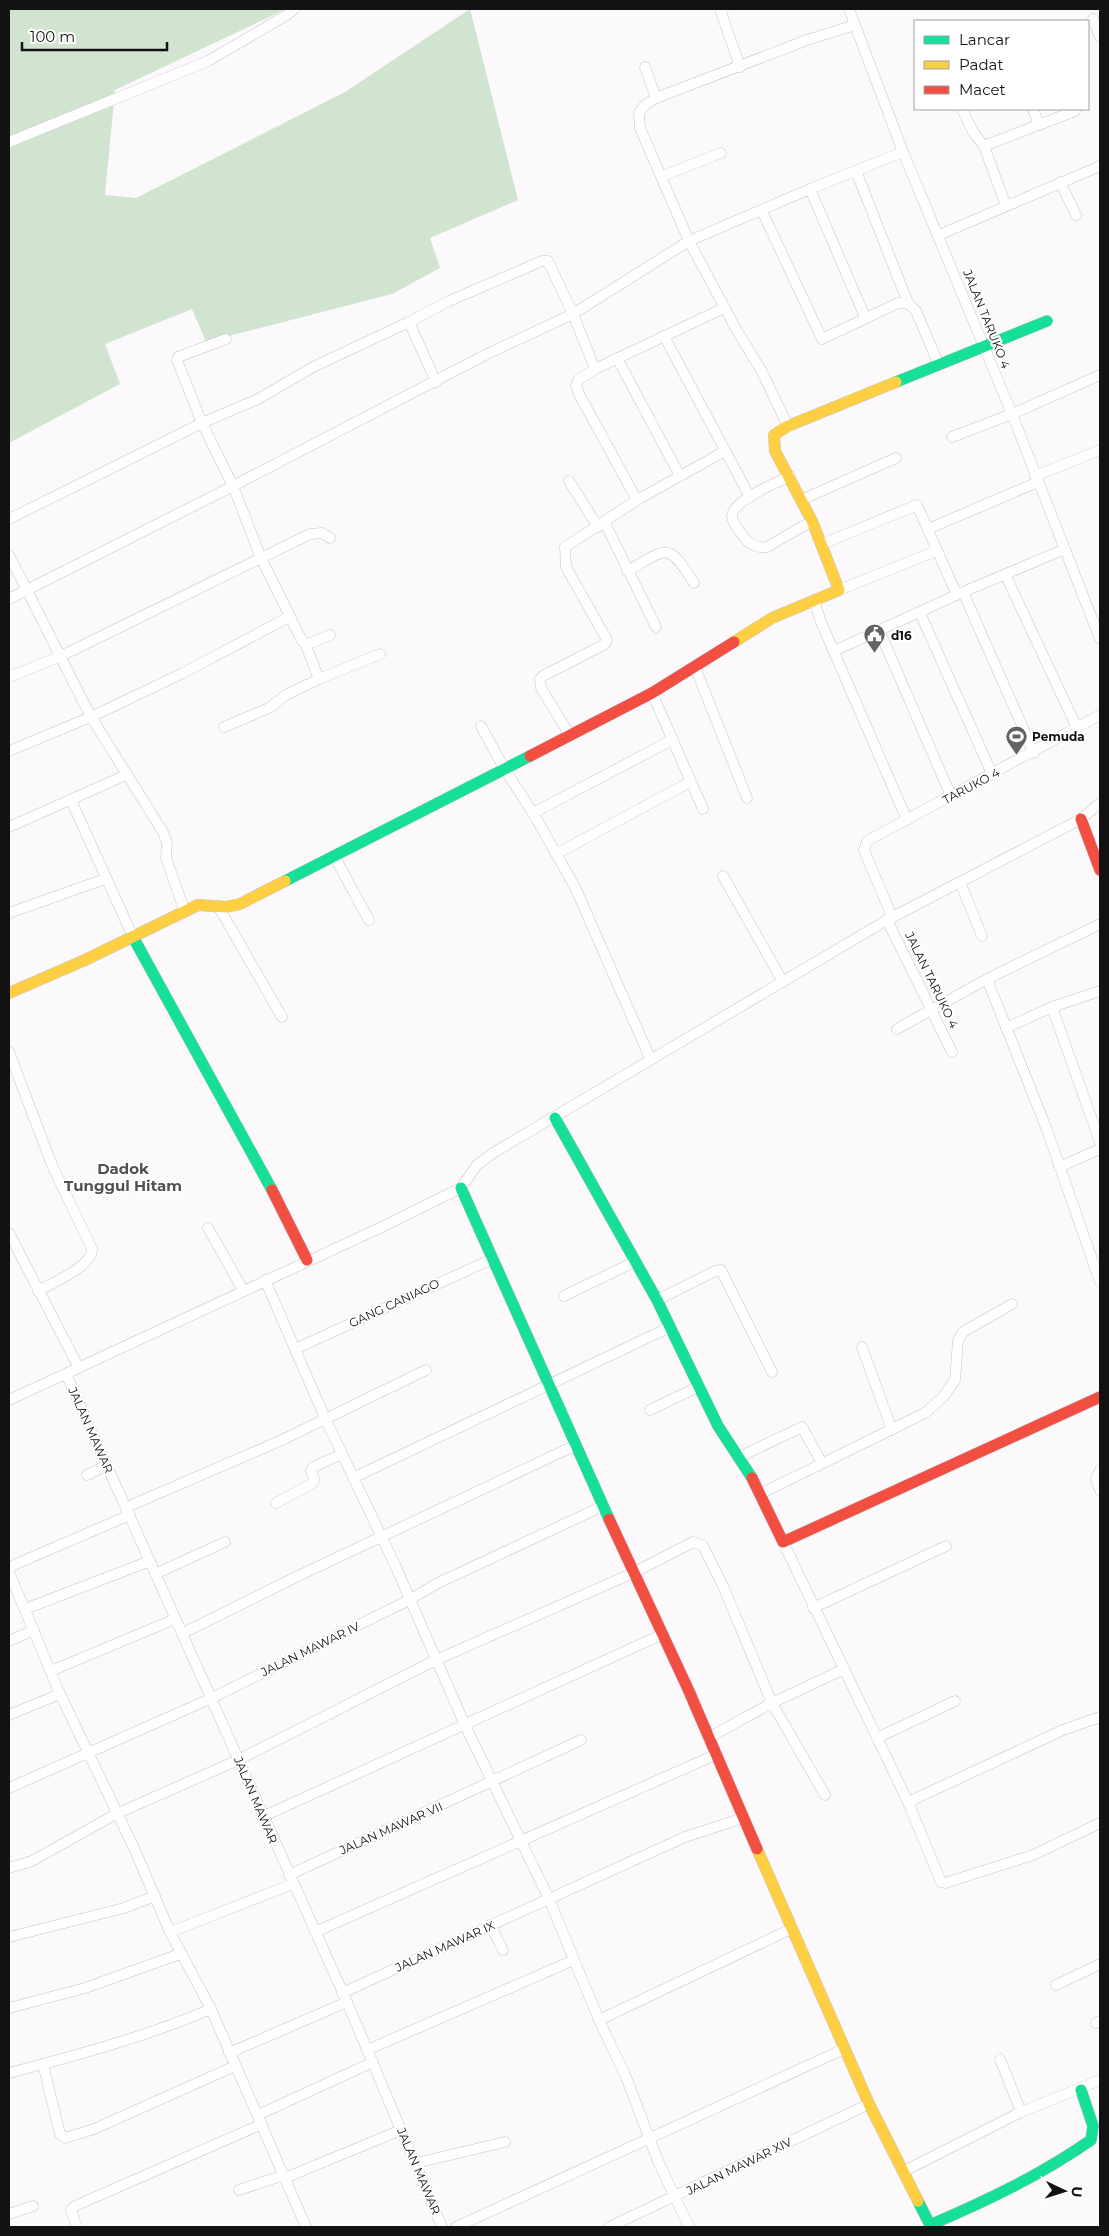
<svg xmlns="http://www.w3.org/2000/svg" width="1109" height="2236" font-family="Montserrat,sans-serif">
<style>
.green{fill:#d0e4cf}
.lines{fill:none;stroke-linecap:round;stroke-linejoin:round}
.street-casing{stroke:#c6c4c7;stroke-width:11}
.fast-casing{stroke:#c6c4c7;stroke-width:12}
.slow-casing{stroke:#c6c4c7;stroke-width:12}
.jam-casing{stroke:#c6c4c7;stroke-width:12}
.street{stroke:#fffeff;stroke-width:10}
.fast{stroke:#16e098;stroke-width:11}
.slow{stroke:#ffcf43;stroke-width:11}
.jam{stroke:#f24e42;stroke-width:11}
.labels{text-anchor:middle;dominant-baseline:central;stroke-width:4;stroke-linejoin:round;paint-order:stroke}
.street-label{font-size:12px;fill:#121113;stroke:#fff}
.poi-label{font-size:12px;font-weight:bold;fill:#121113;stroke:#fff;text-anchor:start}
.quarter-label{font-size:15px;font-weight:bold;fill:#544f55;stroke:#fff}
</style>
<rect width="100%" height="100%" fill="#fcf9fd"/>
<path class="green" d="M9 9H286L115 90 105 195 136 198 345 92 470 9 518 200 430 238 440 268 392 294 206 342 192 309 105 344 120 384 9 443Z"/>
<g class="lines">
<defs>
<g id="street">
<path d="M720 9 740 67"/>
<path d="M849 9 903 152 1012 414 1100 639"/>
<path d="M1093 19 1100 37"/>
<path d="M645 67 656 98"/>
<path d="M962 109 973 132 984 146 1006 206"/>
<path d="M1033 109 1039 125"/>
<path d="M9 142 208 61 287 15 294 9"/>
<path d="M984 146 1075 111"/>
<path d="M856 171 908 303"/>
<path d="M663 176 721 153"/>
<path d="M1060 182 1076 215"/>
<path d="M810 189 865 317"/>
<path d="M762 211 822 339 898 303H908L916 311 939 365"/>
<path d="M939 235 1100 166"/>
<path d="M409 322 449 301 542 261H548L573 314 595 369"/>
<path d="M664 336 750 497"/>
<path d="M617 358 680 476"/>
<path d="M788 426 761 370 736 329 689 241 640 128 639 113 645 105 656 98 807 40 855 25"/>
<path d="M952 437 1012 414 1100 375"/>
<path d="M790 476C776 483 731 501 732 517 733 524 740 532 744 537 750 546 757 548 767 547L812 521"/>
<path d="M1035 476 1100 450"/>
<path d="M569 481 598 527"/>
<path d="M637 500 580 396 576 386 578 380 595 369 724 308"/>
<path d="M801 500 896 458"/>
<path d="M9 519 202 423 258 399 313 367 409 322 436 382"/>
<path d="M605 523 656 627"/>
<path d="M928 529 1038 482"/>
<path d="M822 544 917 505 957 595"/>
<path d="M9 555 91 717 163 832 167 843 166 858 185 912"/>
<path d="M627 571C668 549 667 540 694 583"/>
<path d="M1005 574 1077 728"/>
<path d="M839 590 936 551"/>
<path d="M963 592 1034 753"/>
<path d="M9 599 233 486 202 423 177 360 178 357 226 339"/>
<path d="M814 600 821 622 907 820"/>
<path d="M920 613 992 774"/>
<path d="M879 630 951 796"/>
<path d="M330 635 308 644 302 641 261 558 233 486 487 354 573 314 689 241 810 189 903 152"/>
<path d="M305 643 319 679"/>
<path d="M834 651 963 592 1065 549"/>
<path d="M695 667 747 798"/>
<path d="M9 677 61 656 310 534 322 533 330 538"/>
<path d="M652 693 703 809"/>
<path d="M481 726 505 770 533 813 575 887 650 1058"/>
<path d="M224 727 269 708 286 695 319 679 380 654"/>
<path d="M569 734 541 688 540 679 543 676 605 644 607 640 566 567 565 547 637 500 725 451"/>
<path d="M9 751 91 717 183 673 289 617"/>
<path d="M71 800 133 937"/>
<path d="M533 813 672 740"/>
<path d="M9 827 126 775"/>
<path d="M556 854 690 782"/>
<path d="M334 856 369 920"/>
<path d="M723 876 783 982"/>
<path d="M960 882 982 936"/>
<path d="M218 906 282 1017"/>
<path d="M9 913 105 879"/>
<path d="M892 917 864 850 867 841 1100 715"/>
<path d="M887 920 952 1052"/>
<path d="M1100 924 987 979 1047 1130 1100 1282"/>
<path d="M1052 1007 1100 1142"/>
<path d="M1006 1028 1052 1007 1100 991"/>
<path d="M897 1029 987 979"/>
<path d="M9 1052 52 1165 92 1249C93 1266 52 1283 38 1291"/>
<path d="M1059 1167 1100 1149"/>
<path d="M208 1228 243 1290"/>
<path d="M9 1233 79 1368"/>
<path d="M265 1280 325 1418 395 1565 464 1723 549 1899 599 2020 626 2077 658 2161 689 2227"/>
<path d="M564 1296 636 1261"/>
<path d="M657 1300 715 1271 721 1270 772 1372"/>
<path d="M862 1347 892 1430"/>
<path d="M295 1349 492 1259"/>
<path d="M66 1374 347 2002 442 2227"/>
<path d="M9 1400 384 1226 461 1188 477 1165 493 1153 887 920 1081 819 1100 803"/>
<path d="M650 1410 698 1387"/>
<path d="M739 1457 802 1427 822 1463"/>
<path d="M1100 1470 1096 1479 1100 1490"/>
<path d="M87 1475 107 1465"/>
<path d="M353 1478 670 1327"/>
<path d="M760 1494 925 1413 943 1397 955 1380 958 1341 963 1332 1012 1304"/>
<path d="M276 1503 313 1483 314 1479 311 1471 313 1467 342 1454"/>
<path d="M127 1507 282 1440 426 1370"/>
<path d="M783 1542 908 1802 941 1882 945 1883 1033 1855 1100 1823"/>
<path d="M9 1567 130 1515"/>
<path d="M9 1572 60 1694 134 1848 170 1932 211 2009 306 2227"/>
<path d="M155 1574 225 1542"/>
<path d="M813 1608 946 1546"/>
<path d="M25 1609 150 1561"/>
<path d="M183 1633 296 1577 576 1445"/>
<path d="M9 1641 34 1630"/>
<path d="M51 1671 175 1619"/>
<path d="M9 1715 60 1694"/>
<path d="M708 1738 772 1703 844 1669"/>
<path d="M877 1738 955 1701"/>
<path d="M9 1788 212 1698 409 1600 438 1583 603 1506"/>
<path d="M908 1802 1063 1730 1100 1717"/>
<path d="M262 1817 663 1634"/>
<path d="M9 1868 32 1861 116 1814 238 1760 436 1660 633 1573 693 1542 703 1546 723 1586 772 1703 825 1795"/>
<path d="M289 1875 581 1740"/>
<path d="M490 1925 503 1950"/>
<path d="M170 1932 293 1884"/>
<path d="M315 1932 715 1755"/>
<path d="M9 1937 124 1908 155 1896"/>
<path d="M1056 1985 1100 1964"/>
<path d="M342 1993 685 1837 743 1818"/>
<path d="M9 2008 85 1988 180 1954"/>
<path d="M599 2020 791 1929"/>
<path d="M1096 2023 1100 2021"/>
<path d="M367 2050 574 1960"/>
<path d="M229 2053 347 2002"/>
<path d="M1000 2059 1021 2112"/>
<path d="M43 2064 60 2134 65 2138 94 2129 235 2066"/>
<path d="M9 2073C78 2055 145 2037 211 2009"/>
<path d="M258 2115 373 2062"/>
<path d="M416 2163 505 2142"/>
<path d="M904 2171 1021 2112 1100 2080"/>
<path d="M285 2178 401 2130"/>
<path d="M239 2190 284 2175"/>
<path d="M9 2214 33 2206"/>
<path d="M77 2227 71 2210 75 2206 262 2124"/>
<path d="M456 2227 844 2049"/>
<path d="M609 2227 869 2104"/>
</g>
<g id="fast">
<path d="M896 382 1047 321"/>
<path d="M285 881 530 756"/>
<path d="M133 937 272 1190"/>
<path d="M555 1118 657 1300 718 1426 752 1478"/>
<path d="M461 1188 609 1519"/>
<path d="M918 2201 930 2225C986 2201 1041 2175 1091 2140L1093 2126 1081 2090"/>
</g>
<g id="slow">
<path d="M734 642 772 618 839 590 812 521 775 451 774 435 788 426 896 382"/>
<path d="M9 993 85 960 198 905 226 907 240 904 285 881"/>
<path d="M757 1849 869 2104 918 2201"/>
</g>
<g id="jam">
<path d="M530 756 652 693 734 642"/>
<path d="M1081 819 1100 870"/>
<path d="M272 1190 307 1260"/>
<path d="M752 1478 783 1542 1100 1397"/>
<path d="M609 1519 688 1689 757 1849"/>
</g>
</defs>
<use href="#street" class="street-casing"/>
<use href="#fast" class="fast-casing"/>
<use href="#slow" class="slow-casing"/>
<use href="#jam" class="jam-casing"/>
<use href="#street" class="street"/>
<use href="#fast" class="fast"/>
<use href="#slow" class="slow"/>
<use href="#jam" class="jam"/>
</g>
<defs>
<symbol id="civic-pin" viewBox="-11 -11 22 30"><path d="M0 17L-7.5 6A9.5 9.5 0 1 1 7.5 6Z" fill="#646265" stroke="#fff"/><path d="M-.6-6.5H3V-4.5H.6V-3L4-1V1h2V6H-6V1h2V-1L-.6-3ZM-1.2 2.5V6h2.4V2.5Z" fill="#fff"/></symbol>
<symbol id="stadium-pin" viewBox="-11 -11 22 30"><path d="M0 17L-7.5 6A9.5 9.5 0 1 1 7.5 6Z" fill="#646265" stroke="#fff"/><path d="M0-5a6.5 5 0 1 0 0 10a6.5 5 0 1 0 0-10ZM-3.5-1.8h7v3.6h-7Z" fill="#fff"/></symbol>
</defs>
<g fill-rule="evenodd">
<use href="#civic-pin" x="862" y="622" width="25" height="34"/>
<use href="#stadium-pin" x="1004" y="724" width="25" height="34"/>
</g>
<g class="labels">
<g class="street-label">
<text transform="translate(987 319) rotate(68)">JALAN TARUKO 4</text>
<text transform="translate(971 786) rotate(-28)">TARUKO 4</text>
<text transform="translate(932 980) rotate(64)">JALAN TARUKO 4</text>
<text transform="translate(394 1303) rotate(-25)">GANG CANIAGO</text>
<text transform="translate(91 1430) rotate(66)">JALAN MAWAR</text>
<text transform="translate(310 1649) rotate(-26)">JALAN MAWAR IV</text>
<text transform="translate(256 1800) rotate(67)">JALAN MAWAR</text>
<text transform="translate(391 1828) rotate(-24)">JALAN MAWAR VII</text>
<text transform="translate(445 1946) rotate(-24)">JALAN MAWAR IX</text>
<text transform="translate(739 2166) rotate(-26)">JALAN MAWAR XIV</text>
<text transform="translate(419 2171) rotate(67)">JALAN MAWAR</text>
</g>
<g class="poi-label">
<text x="891" y="635">d16</text>
<text x="1032" y="736">Pemuda</text>
</g>
<g class="quarter-label">
<text x="123" y="1168">Dadok<tspan x="123" dy="17">Tunggul Hitam</tspan></text>
</g>
</g>
<rect width="1109" height="2236" fill="none" stroke="#121113" stroke-width="20"/>
<rect x="914" y="20" width="175" height="90" fill="#ffffff" stroke="#a0a0a1"/>
<rect x="924" y="36" width="25" height="8" fill="#16e098" stroke="#a0a0a1"/>
<text x="959" y="45" font-size="15" fill="#121113">Lancar</text>
<rect x="924" y="61" width="25" height="8" fill="#ffcf43" stroke="#a0a0a1"/>
<text x="959" y="70" font-size="15" fill="#121113">Padat</text>
<rect x="924" y="86" width="25" height="8" fill="#f24e42" stroke="#a0a0a1"/>
<text x="959" y="95" font-size="15" fill="#121113">Macet</text>
<g transform="translate(1064 2191) rotate(94)" stroke="#ffffff" stroke-width="4" paint-order="stroke">
<path d="M0-4L9 19L0 12L-9 19Z" fill="#121113"/>
<text y="-8" font-size="14" font-weight="bold" text-anchor="middle" fill="#121113">U</text>
</g>
<path d="M22 42v8h145v-8" fill="none" stroke="#121113" stroke-width="2.5"/>
<text x="30" y="42" font-size="15" fill="#121113" stroke="#ffffff" stroke-width="4" paint-order="stroke">100 m</text>
</svg>
